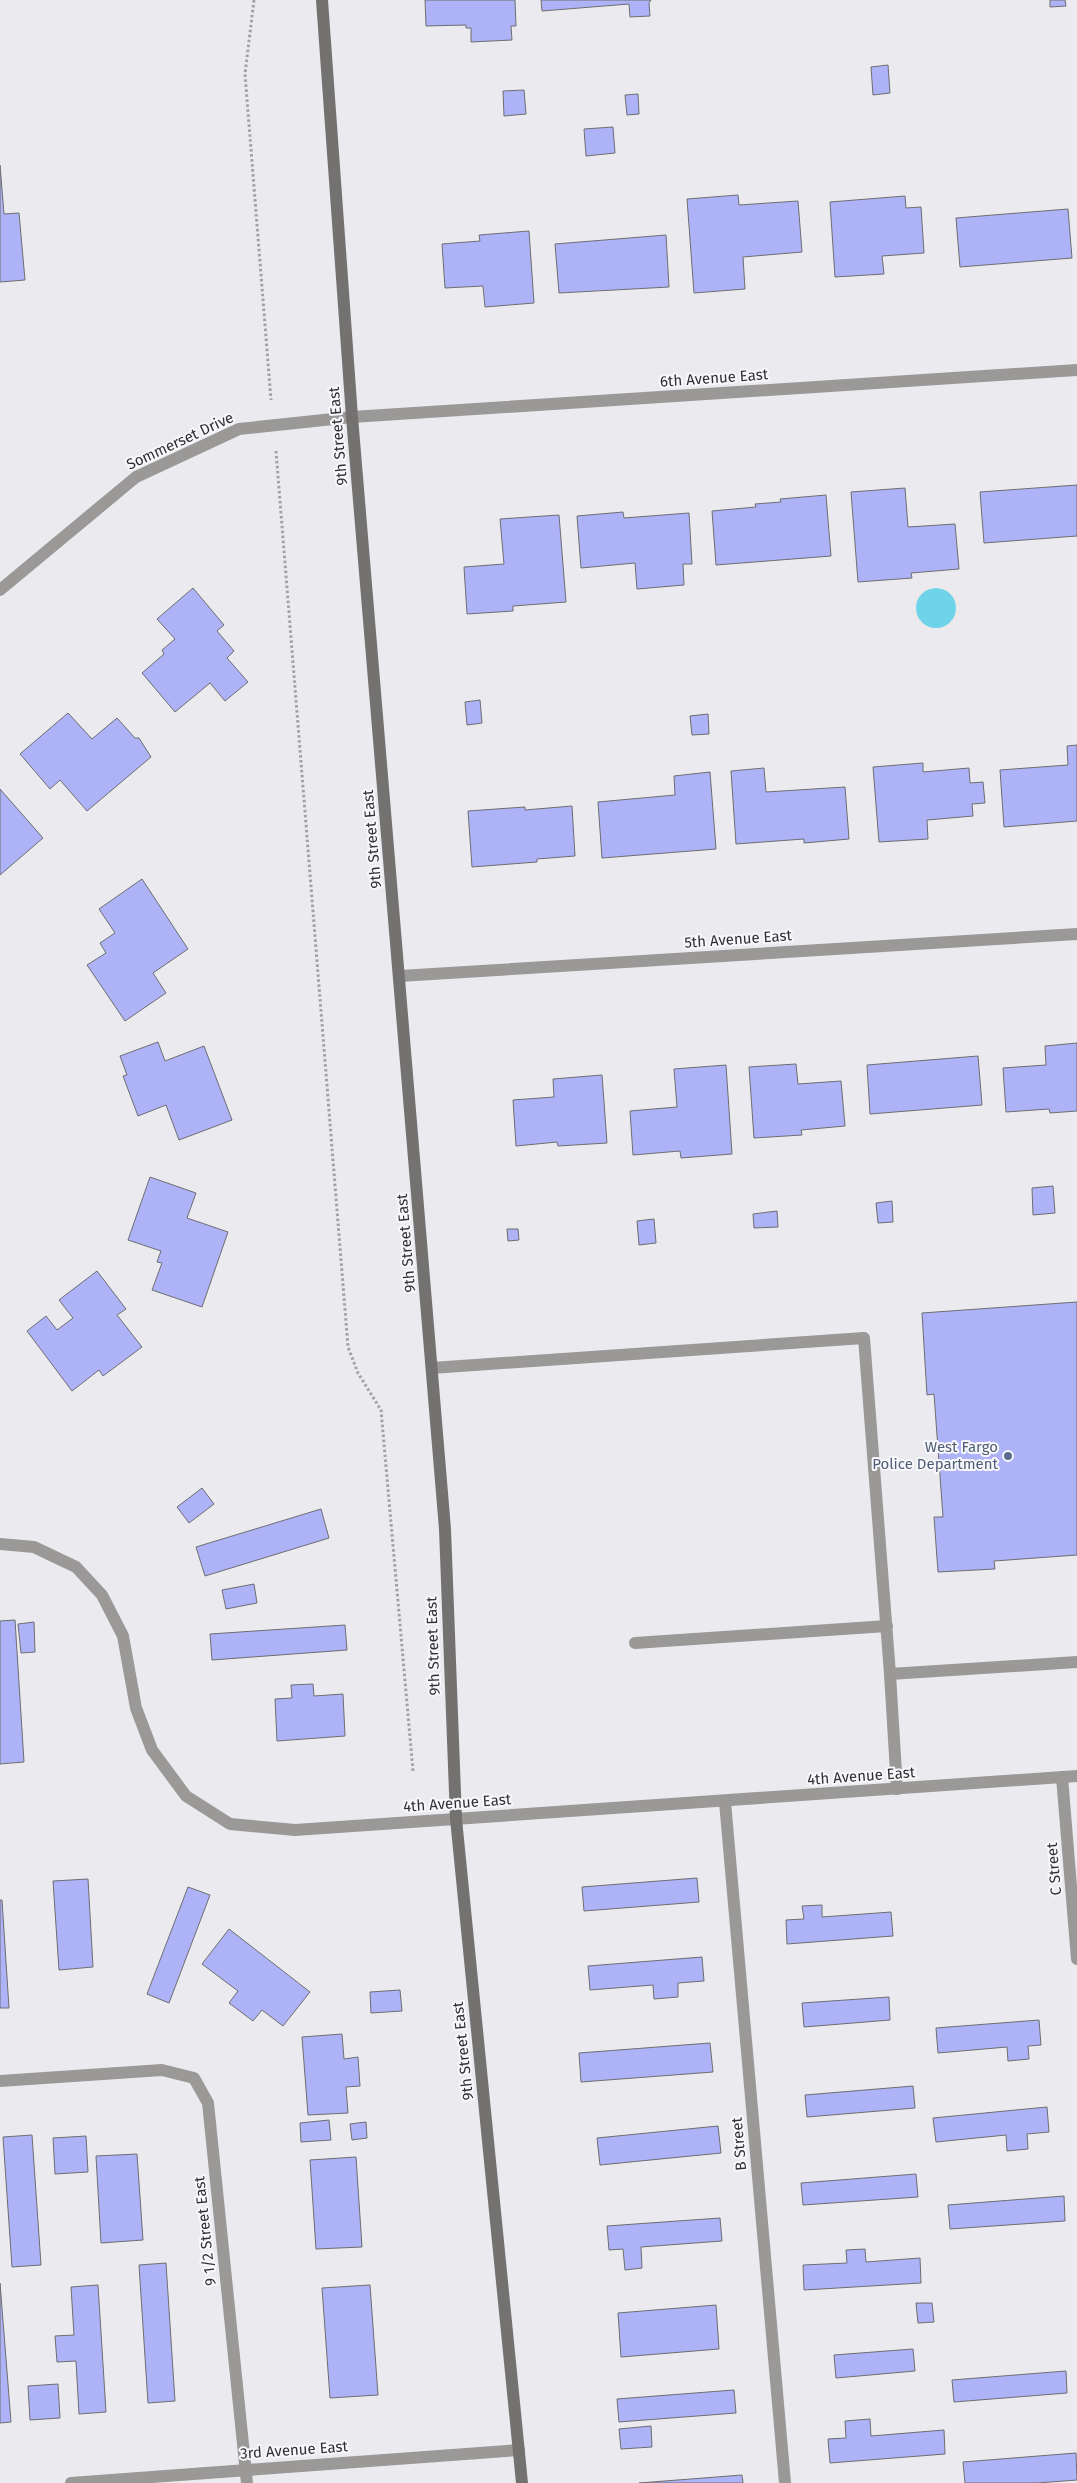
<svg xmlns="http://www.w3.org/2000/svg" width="1077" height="2483" font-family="'Fira Sans',sans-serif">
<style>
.water{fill:#6fd4e9}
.building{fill:#aeb2f7;stroke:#6d6e71}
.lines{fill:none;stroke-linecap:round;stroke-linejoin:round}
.path{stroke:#a1a1a4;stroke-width:3;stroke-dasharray:2.5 2.5;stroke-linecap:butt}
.lane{stroke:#9b9998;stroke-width:12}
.street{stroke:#9b9998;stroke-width:12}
.secondary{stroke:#747271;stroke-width:12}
.service-dot{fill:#5c6f8a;stroke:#f8f8fc;stroke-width:2}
.labels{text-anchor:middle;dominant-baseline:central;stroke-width:4;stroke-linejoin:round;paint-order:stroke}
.street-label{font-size:15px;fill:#303031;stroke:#f8f8fc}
.service-label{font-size:15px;fill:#4e5e75;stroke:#f8f8fc;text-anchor:end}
</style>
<rect width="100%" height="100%" fill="#ebebef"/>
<circle class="water" cx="936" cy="608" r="20"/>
<g class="building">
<path d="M425 0H515L516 26H511L512 40 471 42V28H466V25L426 26Z"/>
<path d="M541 0H651L649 3 650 16 630 17 629 4 542 11Z"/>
<path d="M1050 0H1065L1066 6 1050 7Z"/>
<path d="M888 65 890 93 873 95 871 67Z"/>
<path d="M524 90 526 114 504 116 503 91Z"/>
<path d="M638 94 639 114 627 115 625 95Z"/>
<path d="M613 127 615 153 586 156 584 129Z"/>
<path d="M0 165 4 214 19 213 25 280 0 282Z"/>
<path d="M738 195 739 205 798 201 802 252 743 257 745 289 694 293 687 199Z"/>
<path d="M905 196 906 208 921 207 924 253 882 256 884 274 835 277 830 202Z"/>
<path d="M1068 209 1072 258 960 267 956 218Z"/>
<path d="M529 231 534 303 485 307 483 286 445 288 442 244 480 241 479 235Z"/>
<path d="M666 235 669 287 559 293 555 244Z"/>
<path d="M1077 485V536L984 543 980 492Z"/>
<path d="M905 488 908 527 955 524 959 569 911 573 912 578 858 582 851 492Z"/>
<path d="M826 495 831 556 716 565 712 511 756 507 755 504 781 502 780 499Z"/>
<path d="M623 512 624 518 689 513 692 564H683L684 585 637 589 635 563 581 568 577 516Z"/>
<path d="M559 515 566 602 513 606V611L467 614 464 567 504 564 500 519Z"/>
<path d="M193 588 224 625 217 631 234 651 227 658 248 682 225 701 210 683 175 712 142 673 164 654 162 650 175 639 157 619Z"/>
<path d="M480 700 482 723 467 725 465 702Z"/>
<path d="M68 713 92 739 117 718 135 738H139L151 757 87 811 60 780 50 789 20 754Z"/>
<path d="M708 714 709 734 692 735 690 716Z"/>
<path d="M1077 745V821L1004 827 1000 770 1068 765 1067 746Z"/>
<path d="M923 763V772L969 768 970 783 983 782 985 803 972 804 973 816 927 820 928 839 879 842 873 767Z"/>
<path d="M764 768 766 792 845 787 849 839 804 843V839L736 844 731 771Z"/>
<path d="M710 772 716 849 602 858 598 802 675 795 674 776Z"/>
<path d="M0 789 43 838 0 875Z"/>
<path d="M572 806 575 856 537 859V862L472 867 468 811 525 807V810Z"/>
<path d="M142 879 188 949 153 973 166 993 125 1021 87 965 106 953 100 943 115 933 99 909Z"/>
<path d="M158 1042 165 1061 204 1046 232 1120 179 1140 166 1105 138 1116 123 1076 127 1075 120 1056Z"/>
<path d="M1077 1043V1111L1050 1113 1049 1109 1006 1112 1003 1068 1046 1065 1045 1046Z"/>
<path d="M978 1056 982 1105 870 1114 867 1065Z"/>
<path d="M796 1064 798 1084 841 1081 845 1126 801 1130 802 1135 754 1138 749 1067Z"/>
<path d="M726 1065 732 1154 681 1158 680 1151 633 1155 630 1111 677 1107 674 1069Z"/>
<path d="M602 1075 607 1143 558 1146 557 1142 516 1146 513 1100 554 1097 553 1079Z"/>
<path d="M150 1177 196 1193 187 1218 228 1232 202 1307 152 1290 162 1263 157 1262 161 1251 128 1240Z"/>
<path d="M1053 1186 1055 1213 1033 1215 1032 1188Z"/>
<path d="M892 1201 893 1222 878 1223 876 1203Z"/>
<path d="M777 1211 778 1227 754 1228 753 1214Z"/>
<path d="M654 1219 656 1243 639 1245 637 1221Z"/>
<path d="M507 1229H518L519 1240 508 1241Z"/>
<path d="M97 1271 126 1309 117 1315 142 1347 103 1376 99 1370 72 1391 27 1331 46 1316 57 1330 73 1318 59 1300Z"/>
<path d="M1077 1302V1555L994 1561 995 1569 938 1572 934 1517H943L934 1394 927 1395 922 1313Z"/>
<path d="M202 1488 214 1504 189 1523 177 1507Z"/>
<path d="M321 1509 329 1538 205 1576 196 1547Z"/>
<path d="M254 1584 257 1603 226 1609 222 1590Z"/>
<path d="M15 1620 24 1762 0 1764V1621Z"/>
<path d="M34 1622 35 1652 21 1653 18 1624Z"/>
<path d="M345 1625 347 1650 212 1660 210 1634Z"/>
<path d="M313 1684 314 1696 343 1694 345 1736 277 1741 275 1699 292 1698 291 1685Z"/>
<path d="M697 1878 699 1902 584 1911 582 1887Z"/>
<path d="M88 1879 93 1967 59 1970 53 1881Z"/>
<path d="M188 1887 210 1895 169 2003 147 1994Z"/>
<path d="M0 1900H2L9 2008H0Z"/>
<path d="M822 1905V1917L891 1912 893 1936 787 1944 786 1920 804 1919 802 1906Z"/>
<path d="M229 1929 310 1992 283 2026 262 2010 253 2021 229 2003 238 1991 202 1964Z"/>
<path d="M702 1957 704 1981 678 1983V1997L654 1999 653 1985 590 1990 588 1966Z"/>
<path d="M400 1990 402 2011 371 2013 370 1992Z"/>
<path d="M889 1997 890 2020 804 2027 802 2003Z"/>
<path d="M1039 2020 1041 2045 1028 2046 1029 2059 1008 2061 1007 2047 938 2053 936 2028Z"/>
<path d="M342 2034 344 2059 358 2057 360 2086 346 2087 348 2113 308 2115 302 2037Z"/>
<path d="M710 2043 713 2072 581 2082 579 2053Z"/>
<path d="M913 2086 915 2108 807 2117 805 2095Z"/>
<path d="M1047 2107 1049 2132 1027 2134 1028 2149 1007 2151 1006 2135 936 2142 933 2118Z"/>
<path d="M329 2120 331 2140 301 2142 300 2123Z"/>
<path d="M366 2122 367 2138 352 2140 350 2124Z"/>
<path d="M718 2126 721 2153 600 2165 597 2138Z"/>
<path d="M32 2135 41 2265 12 2267 3 2137Z"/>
<path d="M86 2136 88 2172 55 2174 53 2138Z"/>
<path d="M137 2154 143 2240 101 2243 96 2156Z"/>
<path d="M356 2157 362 2247 316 2249 310 2160Z"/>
<path d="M916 2174 918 2197 803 2205 801 2183Z"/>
<path d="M1064 2196 1065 2221 950 2229 948 2205Z"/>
<path d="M720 2218 722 2241 641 2247 642 2268 625 2270 623 2249 609 2250 607 2226Z"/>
<path d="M865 2249 866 2262 920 2258 921 2283 804 2290 803 2265 847 2263 846 2250Z"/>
<path d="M166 2263 175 2401 148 2403 139 2265Z"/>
<path d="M0 2283 11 2422 0 2423Z"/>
<path d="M98 2285 106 2412 79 2414 76 2361 57 2362 55 2336 74 2335 71 2287Z"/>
<path d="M370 2285 378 2395 330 2398 322 2288Z"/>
<path d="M916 2303H932L934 2322 918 2323Z"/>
<path d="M716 2305 719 2349 621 2357 618 2313Z"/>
<path d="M913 2349 915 2371 836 2378 834 2355Z"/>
<path d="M1066 2371 1067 2393 954 2402 952 2380Z"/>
<path d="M58 2384 60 2418 30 2420 28 2386Z"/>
<path d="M734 2390 736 2413 619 2422 617 2399Z"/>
<path d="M870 2419 871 2436 944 2430 945 2454 830 2463 828 2439 846 2438 845 2421Z"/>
<path d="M651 2426 652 2447 621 2449 619 2429Z"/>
<path d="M1076 2453 1077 2480 1037 2483H965L963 2462Z"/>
<path d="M742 2475 743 2483H639Z"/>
</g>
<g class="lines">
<g class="path">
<path d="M254 0 245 74 271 400"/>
<path d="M276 451 348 1347 358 1373 381 1410 413 1771"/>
</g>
<g class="lane">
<path d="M432 1368 864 1338 890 1674"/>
<path d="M635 1643 887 1626"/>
<path d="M897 1789 890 1674 1077 1662"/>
</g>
<g class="street">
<path d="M0 590 136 477 239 429 352 417 1077 370"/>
<path d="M400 976 1077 934"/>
<path d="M0 1544 34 1547 76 1567 102 1595 123 1636 136 1708 152 1750 186 1796 230 1824 295 1830 1077 1776"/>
<path d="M1062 1777 1077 1959"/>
<path d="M725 1802 785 2483"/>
<path d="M0 2081 162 2070 194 2078 208 2103 247 2483"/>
<path d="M71 2483 519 2450"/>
</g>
<path class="secondary" d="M322 0 352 417 445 1529 456 1819 522 2483"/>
</g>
<circle class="service-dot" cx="1008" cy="1456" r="5"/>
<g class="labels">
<g class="street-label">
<text transform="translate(714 378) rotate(-4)">6th Avenue East</text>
<text transform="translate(338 436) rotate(-95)">9th Street East</text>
<text transform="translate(180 441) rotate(-25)">Sommerset Drive</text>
<text transform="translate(372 839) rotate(-95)">9th Street East</text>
<text transform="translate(738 939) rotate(-4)">5th Avenue East</text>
<text transform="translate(406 1243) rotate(-95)">9th Street East</text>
<text transform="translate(433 1646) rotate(-92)">9th Street East</text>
<text transform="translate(861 1776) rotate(-4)">4th Avenue East</text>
<text transform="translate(457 1803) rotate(-4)">4th Avenue East</text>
<text transform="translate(1054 1869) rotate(-95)">C Street</text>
<text transform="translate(463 2051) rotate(-96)">9th Street East</text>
<text transform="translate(739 2144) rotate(-95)">B Street</text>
<text transform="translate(205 2231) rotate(-96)">9 1/2 Street East</text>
<text transform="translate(294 2450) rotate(-4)">3rd Avenue East</text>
</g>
<g class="service-label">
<text x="998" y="1447">West Fargo<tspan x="998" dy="17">Police Department</tspan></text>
</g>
</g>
</svg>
